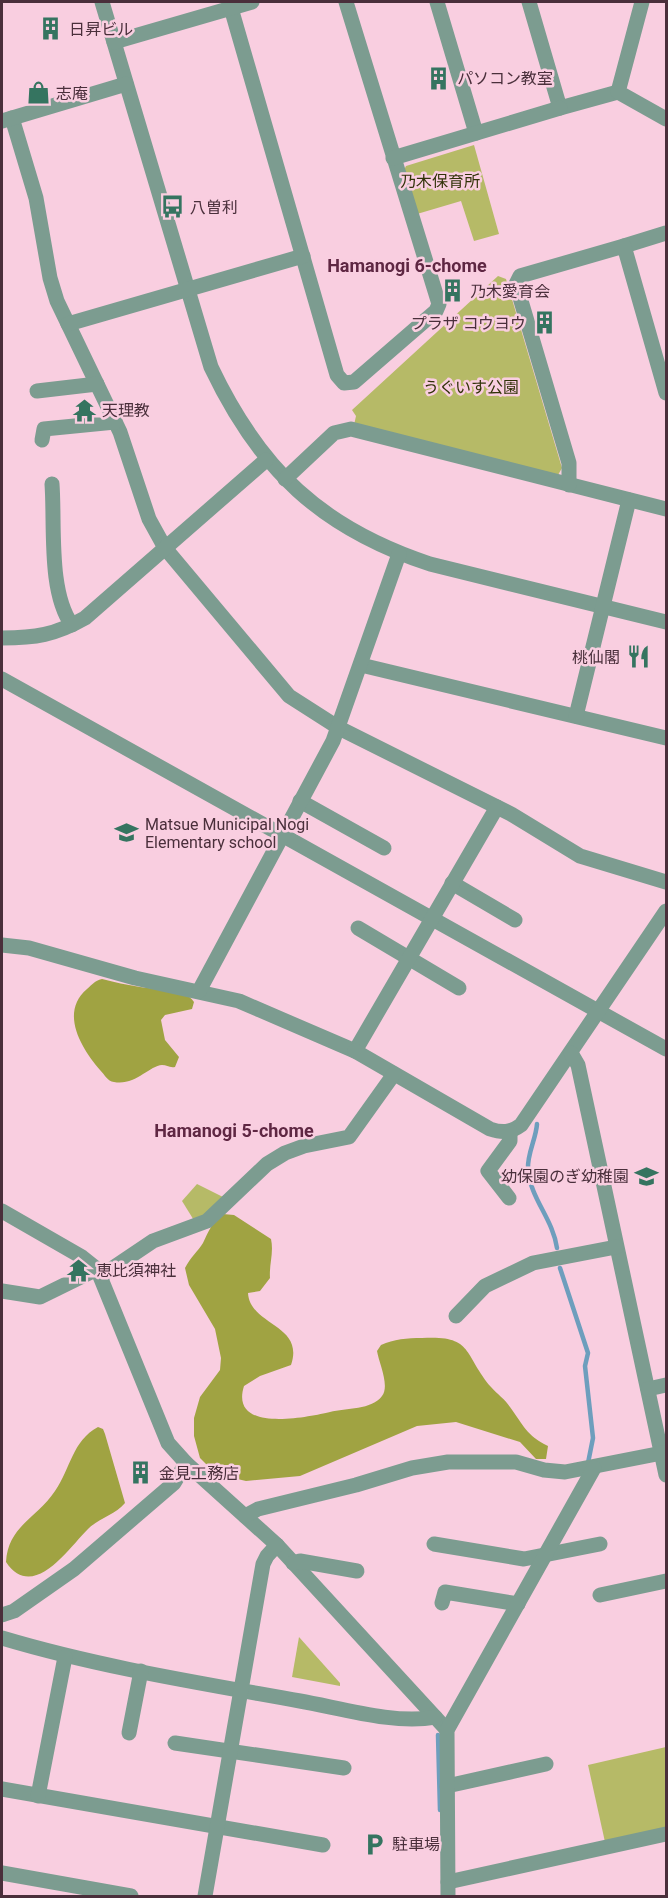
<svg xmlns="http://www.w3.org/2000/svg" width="668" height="1898" font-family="Roboto,'Noto Sans JP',sans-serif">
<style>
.green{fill:#b6ba67}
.forest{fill:#a0a342}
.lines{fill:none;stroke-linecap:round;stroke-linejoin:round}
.stream{stroke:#6e9ebd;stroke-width:4.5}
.minor{stroke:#7c9c90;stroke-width:15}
.labels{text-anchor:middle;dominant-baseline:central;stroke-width:5;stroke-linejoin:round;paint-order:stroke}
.poi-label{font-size:16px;fill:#4a2f3b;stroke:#f9cee0;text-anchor:start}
.park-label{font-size:16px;fill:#313208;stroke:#f9cee0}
.neighbourhood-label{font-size:18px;font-weight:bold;fill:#5f2743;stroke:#f9cee0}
</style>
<rect width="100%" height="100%" fill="#f9cee0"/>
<g class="green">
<path d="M474 145 499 234 474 241 461 201 417 214 404 170 406 166Z"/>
<path d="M498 276 506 279 562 468 558 475 354 425 356 416 352 410Z"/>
<path d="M197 1184 225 1198 195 1222 182 1201Z"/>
<path d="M299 1637 340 1683V1686L292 1677Z"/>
<path d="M666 1747V1828L605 1842 588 1765Z"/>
</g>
<g class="forest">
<path d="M102 979C114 982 127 985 140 987 156 990 184 986 194 1002L192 1009 165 1015 161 1020 165 1040 179 1057 175 1067C169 1068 167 1065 162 1065 149 1066 135 1086 114 1082 107 1081 105 1075 100 1070 82 1049 59 1013 87 989 93 984 94 981 102 979Z"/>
<path d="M223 1214 234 1215 271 1239C274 1253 269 1264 270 1278L260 1291 248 1293C250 1326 305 1324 291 1365L260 1376 244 1386C229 1434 308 1417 330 1412 346 1408 372 1410 382 1396 390 1386 379 1363 377 1351L381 1345C394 1339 407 1338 422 1338 474 1335 463 1354 491 1387 497 1394 505 1399 510 1407 524 1426 526 1435 548 1446L546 1459H536L520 1442 456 1422 417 1426 300 1476 246 1481 216 1474 200 1458 194 1436V1418L200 1397 220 1370 221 1358 215 1329 189 1285 185 1268C190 1258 198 1251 203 1243 209 1230 212 1223 223 1214Z"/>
<path d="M98 1427 103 1429 105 1434 125 1503C115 1515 99 1518 88 1529 68 1549 33 1602 6 1562 8 1526 37 1518 55 1491 71 1468 72 1441 98 1427Z"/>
</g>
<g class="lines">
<g class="stream">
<path d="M537 1124C536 1139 527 1154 528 1169 530 1198 553 1219 557 1248"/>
<path d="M560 1268 588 1353 585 1366 593 1438 588 1463"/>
<path d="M438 1735 440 1810"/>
</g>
<g class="minor">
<path d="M102 2 211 367C260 470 321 528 430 564L666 622"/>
<path d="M437 2 476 133"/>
<path d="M529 2 560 108 618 92"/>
<path d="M642 2 618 92 666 119"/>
<path d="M231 8 337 375 344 383 354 382 436 311 439 304 346 2"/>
<path d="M114 42 252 2"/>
<path d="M12 118 36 198 50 278 57 301 120 432 149 519 165 548 289 696 339 728 511 814 580 856 666 882"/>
<path d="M2 121 126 84"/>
<path d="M393 158 560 108"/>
<path d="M624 246 666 233"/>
<path d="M68 324 303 256"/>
<path d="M37 391 97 384"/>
<path d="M42 440 44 429 115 422"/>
<path d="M285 479 334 433 351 429 666 509"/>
<path d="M52 484C55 525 48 592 72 625"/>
<path d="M569 485V463L516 284 520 276 624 246 666 393"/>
<path d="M2 638C35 638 55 635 85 618L266 460"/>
<path d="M361 665 666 738"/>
<path d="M2 679 666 1049"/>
<path d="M576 716 629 500"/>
<path d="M300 801 384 848"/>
<path d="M452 883 515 920"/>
<path d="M358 928 459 988"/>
<path d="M2 945 29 948 135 978 239 1001 355 1051 497 807"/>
<path d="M199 991 333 741 399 554"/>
<path d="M355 1051 490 1129C502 1133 510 1133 521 1125L666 911"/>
<path d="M571 1053 578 1065 666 1475"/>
<path d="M509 1198 488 1171 510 1141V1132"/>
<path d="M2 1211 82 1257 97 1269 168 1443 186 1463 277 1545 447 1730"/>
<path d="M101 1276 153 1241 207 1221 267 1164 285 1153 304 1146 349 1137 394 1074"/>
<path d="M2 1291 40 1297 97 1269"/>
<path d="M456 1316 485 1286 533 1263 616 1247"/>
<path d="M648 1389 666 1385"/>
<path d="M245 1516 258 1509 356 1485 412 1468 448 1462H516L544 1470 565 1472 662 1453"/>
<path d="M434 1544 524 1559 600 1544"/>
<path d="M293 1563 300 1561 357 1571"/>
<path d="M600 1595 666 1581"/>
<path d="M442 1603 445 1592 518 1604"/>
<path d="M2 1615 14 1611 74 1569 174 1483 186 1463"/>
<path d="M2 1638C99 1667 200 1683 300 1701 340 1708 396 1725 435 1717"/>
<path d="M129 1733 141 1671"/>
<path d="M175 1743 344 1768"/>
<path d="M447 1786 546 1764"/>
<path d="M2 1789 323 1845"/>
<path d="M38 1796 65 1657"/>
<path d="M2 1873 131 1896"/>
<path d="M448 1882 666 1834"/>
<path d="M205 1896 263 1564 267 1556 277 1545"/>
<path d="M448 1896 447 1730 594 1468"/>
</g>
</g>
<defs>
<symbol id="building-bare" viewBox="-9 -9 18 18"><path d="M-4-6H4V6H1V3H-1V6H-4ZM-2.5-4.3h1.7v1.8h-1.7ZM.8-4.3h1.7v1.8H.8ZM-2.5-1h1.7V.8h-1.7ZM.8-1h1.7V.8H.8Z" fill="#357460" stroke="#f9cee0" stroke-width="2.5" paint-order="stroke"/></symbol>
<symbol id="shop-bare" viewBox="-9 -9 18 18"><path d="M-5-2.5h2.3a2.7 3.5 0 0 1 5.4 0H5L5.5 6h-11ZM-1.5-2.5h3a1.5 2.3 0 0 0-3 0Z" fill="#357460" stroke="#f9cee0" stroke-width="2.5" paint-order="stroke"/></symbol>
<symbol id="bus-bare" viewBox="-9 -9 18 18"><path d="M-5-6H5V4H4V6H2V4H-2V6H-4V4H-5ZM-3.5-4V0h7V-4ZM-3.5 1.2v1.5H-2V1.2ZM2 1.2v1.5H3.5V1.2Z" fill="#357460" stroke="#f9cee0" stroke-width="2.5" paint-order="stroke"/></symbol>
<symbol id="temple-bare" viewBox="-9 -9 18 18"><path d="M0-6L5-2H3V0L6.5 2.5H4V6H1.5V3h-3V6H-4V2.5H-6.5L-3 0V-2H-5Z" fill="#357460" stroke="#f9cee0" stroke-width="2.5" paint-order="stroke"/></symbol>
<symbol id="restaurant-bare" viewBox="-9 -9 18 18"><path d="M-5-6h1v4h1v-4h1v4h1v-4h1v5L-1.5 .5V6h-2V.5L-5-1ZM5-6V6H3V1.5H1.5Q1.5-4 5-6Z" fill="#357460" stroke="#f9cee0" stroke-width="2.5" paint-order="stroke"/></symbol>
<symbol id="school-bare" viewBox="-9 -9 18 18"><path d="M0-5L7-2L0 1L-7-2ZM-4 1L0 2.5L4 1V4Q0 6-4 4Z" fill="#357460" stroke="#f9cee0" stroke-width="2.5" paint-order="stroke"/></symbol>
<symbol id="parking-bare" viewBox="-9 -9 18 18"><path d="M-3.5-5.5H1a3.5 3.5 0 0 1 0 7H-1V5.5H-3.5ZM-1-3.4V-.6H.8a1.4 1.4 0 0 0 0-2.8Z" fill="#357460" stroke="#f9cee0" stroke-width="2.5" paint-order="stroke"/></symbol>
</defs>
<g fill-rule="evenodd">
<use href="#building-bare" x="34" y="12" width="33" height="33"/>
<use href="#building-bare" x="422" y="62" width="33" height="33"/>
<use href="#shop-bare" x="22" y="76" width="33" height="33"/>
<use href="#bus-bare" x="156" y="190" width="33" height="33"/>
<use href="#building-bare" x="436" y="274" width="33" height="33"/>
<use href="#building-bare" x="528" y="306" width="33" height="33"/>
<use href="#temple-bare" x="68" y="394" width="33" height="33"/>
<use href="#restaurant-bare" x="622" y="640" width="33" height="33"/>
<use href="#school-bare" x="110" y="816" width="33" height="33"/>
<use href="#school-bare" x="630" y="1160" width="33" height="33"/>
<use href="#temple-bare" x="62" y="1254" width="33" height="33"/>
<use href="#building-bare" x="124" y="1456" width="33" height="33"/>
<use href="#parking-bare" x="358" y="1828" width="33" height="33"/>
</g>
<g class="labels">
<g class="poi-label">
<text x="69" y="29">日昇ビル</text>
<text x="457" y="78">パソコン教室</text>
<text x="56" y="93">志庵</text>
<text x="190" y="207">八曽利</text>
<text x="470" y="291">乃木愛育会</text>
<text x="526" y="323" text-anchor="end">プラザ コウヨウ</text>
<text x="102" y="410">天理教</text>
<text x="620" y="657" text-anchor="end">桃仙閣</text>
<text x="145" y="824">Matsue Municipal Nogi<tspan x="145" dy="18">Elementary school</tspan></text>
<text x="629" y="1176" text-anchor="end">幼保園のぎ幼稚園</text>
<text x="96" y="1270">恵比須神社</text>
<text x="159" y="1473">金見工務店</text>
<text x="392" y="1844">駐車場</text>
</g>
<g class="park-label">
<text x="440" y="181">乃木保育所</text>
<text x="471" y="387">うぐいす公園</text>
</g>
<g class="neighbourhood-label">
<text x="407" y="265">Hamanogi 6-chome</text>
<text x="234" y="1130">Hamanogi 5-chome</text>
</g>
</g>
<rect width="668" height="1898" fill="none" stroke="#4a2f3b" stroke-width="6"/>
</svg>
